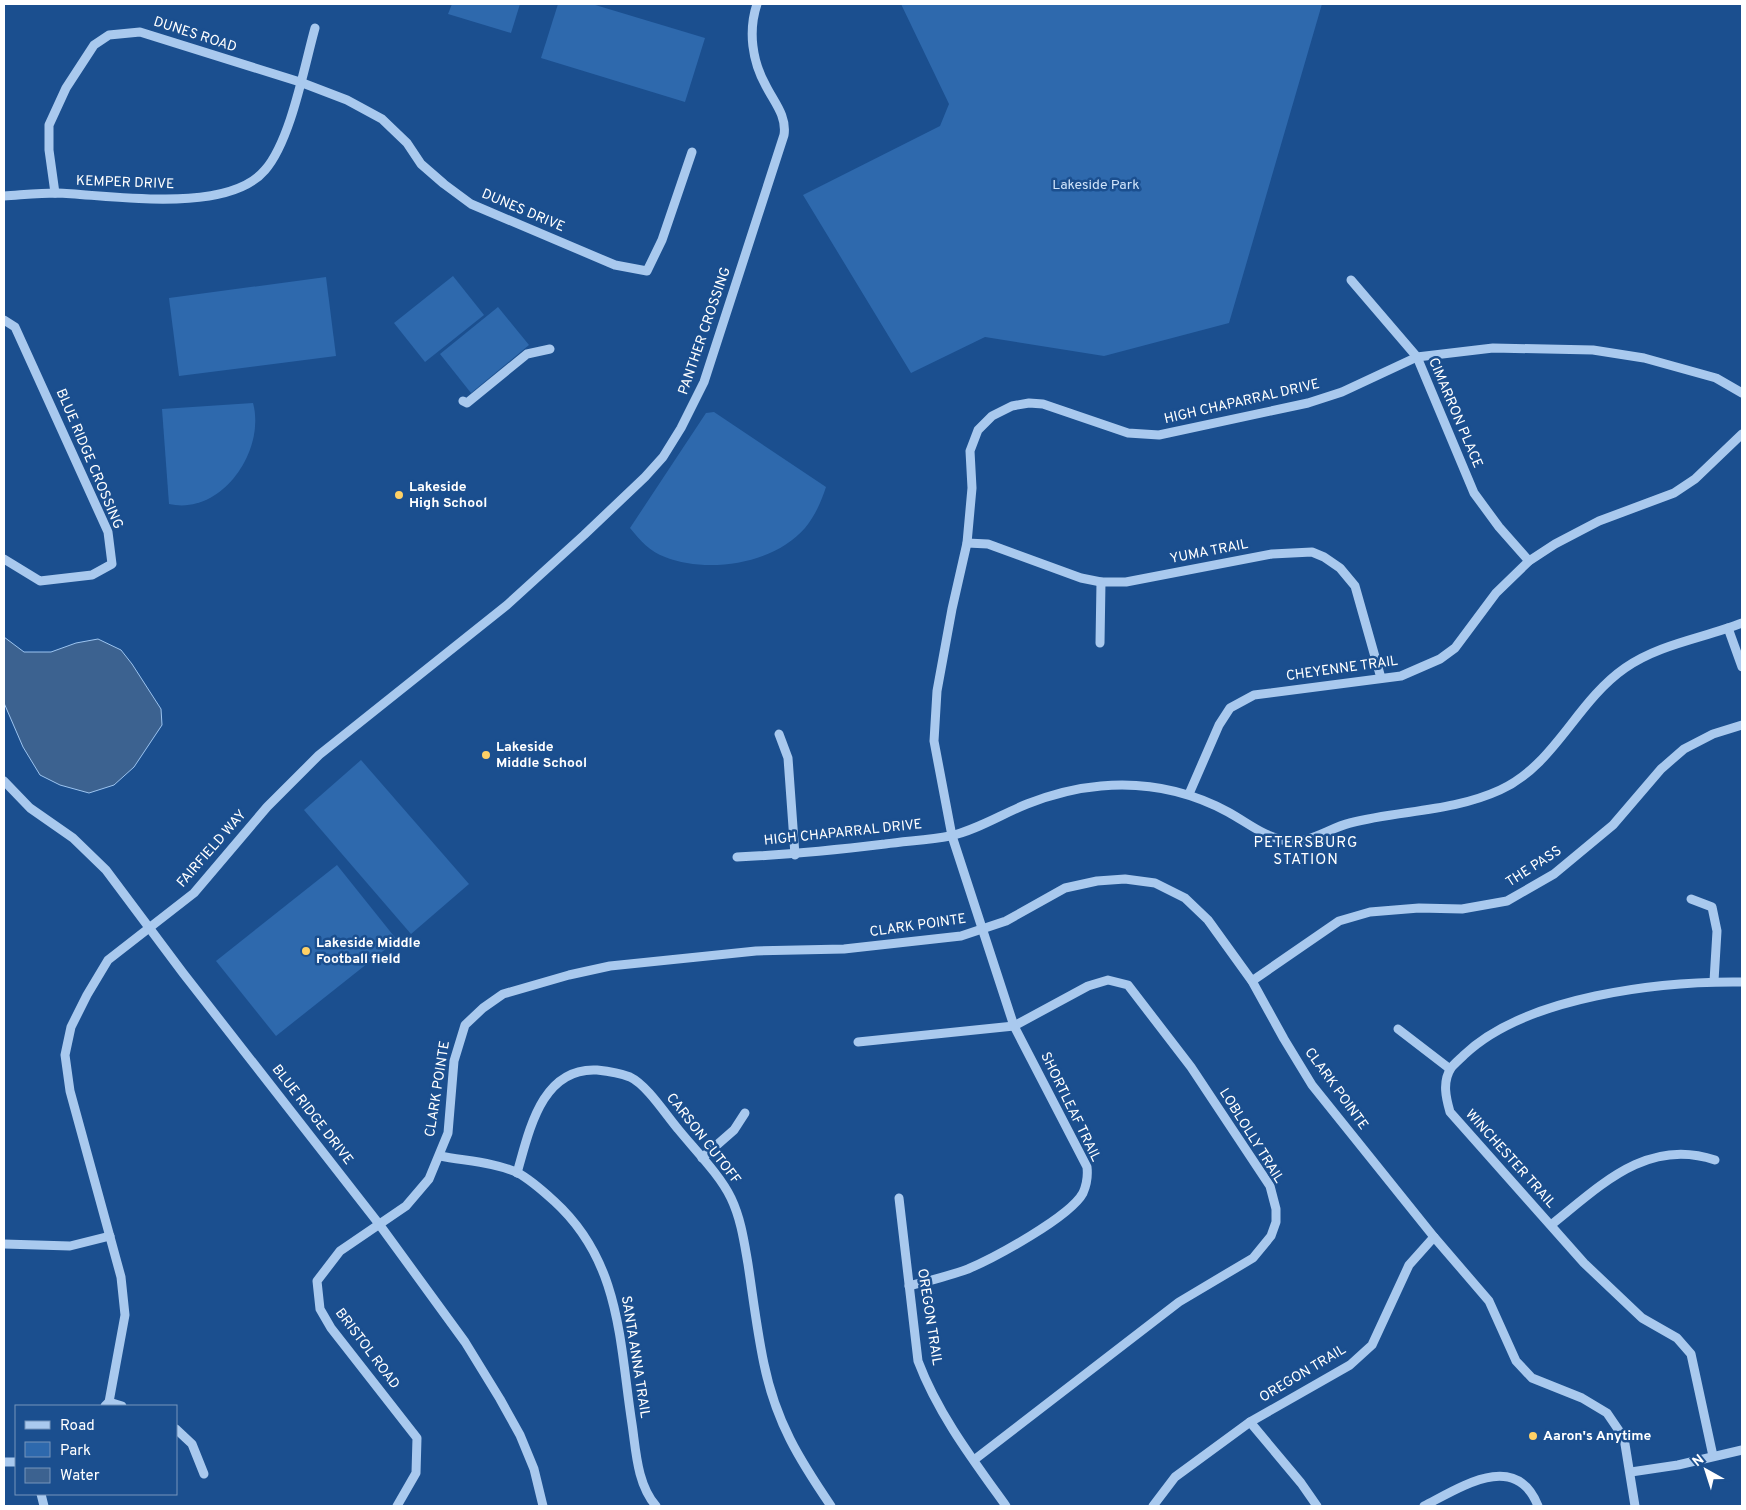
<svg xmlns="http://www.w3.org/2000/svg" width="1746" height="1510" font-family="Overpass,sans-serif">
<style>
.green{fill:#2e69ad}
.water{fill:#3c6290;stroke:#9cc4f0}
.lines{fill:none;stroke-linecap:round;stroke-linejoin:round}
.minor{stroke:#a9c9ee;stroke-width:9}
.poi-dot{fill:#ffd166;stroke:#1b4f8f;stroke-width:2}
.labels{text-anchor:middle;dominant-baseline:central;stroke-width:5;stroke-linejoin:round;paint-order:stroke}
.street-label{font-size:14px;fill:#fff;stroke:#1b4f8f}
.park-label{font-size:14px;fill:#cfe3fa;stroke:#1b4f8f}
.poi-label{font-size:14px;font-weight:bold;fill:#fff;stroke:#1b4f8f;text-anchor:start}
.neighbourhood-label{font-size:15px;letter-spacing:1px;fill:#fff;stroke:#1b4f8f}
</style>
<rect width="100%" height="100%" fill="#1b4f8f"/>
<g class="green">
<path d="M452 4H520L511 33 448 14Z"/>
<path d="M558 4H592L705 38 685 102 541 58Z"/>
<path d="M901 4H1322L1229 323 1104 356 985 337 911 373 803 195 940 126 949 104Z"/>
<path d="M453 276 484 315 425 362 394 323Z"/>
<path d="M326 277 336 356 179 376 169 298Z"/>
<path d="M498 307 529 345 471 393 440 354Z"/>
<path d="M253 403C266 450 222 516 169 504L162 409Z"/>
<path d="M714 412 826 487C821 502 815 516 805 528 774 564 708 574 665 557 650 552 640 540 630 528L706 413Z"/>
<path d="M361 760 469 884 411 934 304 810Z"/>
<path d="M337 865 397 940 276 1036 216 961Z"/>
</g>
<path class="water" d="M4 637 24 652H51L76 643 98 639 121 650 132 664 161 709 162 725 134 767 114 785 89 793 60 785 40 775 23 747 4 703Z"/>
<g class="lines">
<g class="minor">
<path d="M55 193 49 150V125L66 88 94 45 109 35 140 32 300 82 347 100 382 119 407 143 421 164 444 184 471 204 615 265 647 271 662 240 692 152"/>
<path d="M4 196C21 195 39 193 57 193 111 195 227 215 265 170 291 140 304 67 315 28"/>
<path d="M1351 280 1417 357 1474 493 1499 527 1529 561"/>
<path d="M4 320 15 327 108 532 112 564 92 575 40 581 4 559"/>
<path d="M463 401 467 403 527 354 550 349"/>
<path d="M967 543 988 544 1081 578 1101 582H1126L1272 554 1312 552 1324 557 1340 568 1355 586 1381 678"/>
<path d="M1728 628 1742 667"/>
<path d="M1100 643 1101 582"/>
<path d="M779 734 788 758 795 855"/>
<path d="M4 781 30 808 73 838 106 870 183 973 379 1224 465 1342 500 1399 520 1435 534 1469 543 1506"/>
<path d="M1189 794 1219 725 1230 708 1254 695 1401 676 1440 659 1455 648 1496 593 1529 561 1555 544 1599 521 1674 493 1695 479 1742 434"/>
<path d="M737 857C787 855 835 850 885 844 906 841 929 840 950 836 977 830 1002 814 1027 804 1050 795 1077 788 1101 786 1146 782 1189 791 1228 812 1248 823 1264 837 1287 841 1310 844 1329 828 1350 823 1400 810 1452 812 1500 790 1555 765 1576 702 1625 668 1659 644 1704 638 1742 623"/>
<path d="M1691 899 1712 907 1717 931 1714 981"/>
<path d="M1252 981 1339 921 1370 912 1419 908 1462 909 1507 901 1554 874 1613 825 1661 769 1684 749 1713 734 1742 725"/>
<path d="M1398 1029 1450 1069"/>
<path d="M858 1042 1014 1026 1088 986 1108 980 1128 985 1191 1067 1270 1186 1276 1209V1222L1271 1236 1253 1258 1179 1302 974 1460"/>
<path d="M440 1156C465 1161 495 1162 518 1173 531 1180 543 1191 554 1201 621 1262 619 1340 632 1424 636 1451 637 1484 656 1506"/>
<path d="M702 1158 734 1130 745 1113"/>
<path d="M517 1173C529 1132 541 1067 597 1070 607 1071 620 1073 630 1077 647 1085 666 1115 678 1129 695 1150 720 1175 731 1198 741 1219 744 1241 748 1264 753 1297 757 1331 764 1364 776 1422 799 1459 831 1506"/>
<path d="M899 1198 918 1361C938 1414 973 1460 1006 1506"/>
<path d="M1551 1225C1600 1186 1647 1137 1715 1160"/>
<path d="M4 1244 70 1246 110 1236"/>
<path d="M909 1286C928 1281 949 1276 968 1269 994 1258 1070 1217 1083 1193 1087 1184 1088 1176 1087 1167L1014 1026 952 836 934 741 937 691 952 609 967 543 972 488 970 451 978 430 992 416 1012 406 1029 403 1043 404 1128 433 1159 435 1308 403 1342 392 1417 357 1493 348 1593 350 1644 358 1716 378 1742 393"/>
<path d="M109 1402 122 1406"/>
<path d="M105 1406 109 1402 125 1315 121 1277 70 1091 65 1055 71 1027 87 995 108 960 194 893 267 807 319 755 507 605 584 535 645 477 663 457 681 428 704 382 784 135C787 116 774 102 766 86 752 61 748 31 757 4"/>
<path d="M1250 1422 1301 1483 1317 1506"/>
<path d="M176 1429 192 1444 204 1474"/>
<path d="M1713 1456 1691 1354 1677 1338 1642 1318 1584 1263 1450 1112C1446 1098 1442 1082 1451 1068 1454 1064 1460 1059 1464 1055 1526 996 1660 981 1742 982"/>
<path d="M4 1462H16"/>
<path d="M1631 1472 1678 1465 1742 1450"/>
<path d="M41 1494 44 1506"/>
<path d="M397 1506 416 1473 417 1438 331 1328 320 1309 317 1281 340 1251 406 1206 429 1179 448 1133 454 1061 465 1025 483 1008 503 994 569 975 610 966 756 951 844 949 961 936 1006 921 1065 888 1097 881 1125 879 1155 883 1185 898 1208 920 1252 981 1284 1039 1312 1085 1434 1237 1489 1301 1516 1361 1532 1378 1582 1398 1607 1413 1624 1438 1635 1506"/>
<path d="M1153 1506 1175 1477 1250 1422 1350 1365 1372 1345 1409 1265 1434 1237"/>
<path d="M1424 1506C1461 1487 1516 1450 1538 1506"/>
</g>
</g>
<g class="poi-dot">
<circle cx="399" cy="495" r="5"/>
<circle cx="486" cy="755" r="5"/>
<circle cx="306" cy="951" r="5"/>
<circle cx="1533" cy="1436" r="5"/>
</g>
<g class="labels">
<g class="street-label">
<text transform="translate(195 35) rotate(18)">DUNES ROAD</text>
<text transform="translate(125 183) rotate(2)">KEMPER DRIVE</text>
<text transform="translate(523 211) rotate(23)">DUNES DRIVE</text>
<text transform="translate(705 331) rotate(-71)">PANTHER CROSSING</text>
<text transform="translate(1242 402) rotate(-13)">HIGH CHAPARRAL DRIVE</text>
<text transform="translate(1455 413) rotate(67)">CIMARRON PLACE</text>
<text transform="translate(89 459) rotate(67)">BLUE RIDGE CROSSING</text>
<text transform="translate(1209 552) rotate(-11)">YUMA TRAIL</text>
<text transform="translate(1342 669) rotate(-8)">CHEYENNE TRAIL</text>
<text transform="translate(843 833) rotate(-6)">HIGH CHAPARRAL DRIVE</text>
<text transform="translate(212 849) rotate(-49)">FAIRFIELD WAY</text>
<text transform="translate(1534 867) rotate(-33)">THE PASS</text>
<text transform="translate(918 926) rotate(-8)">CLARK POINTE</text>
<text transform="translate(438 1089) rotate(-81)">CLARK POINTE</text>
<text transform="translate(1336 1089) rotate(54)">CLARK POINTE</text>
<text transform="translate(1070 1107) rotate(64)">SHORTLEAF TRAIL</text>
<text transform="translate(312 1115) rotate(52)">BLUE RIDGE DRIVE</text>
<text transform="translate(1251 1136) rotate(58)">LOBLOLLY TRAIL</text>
<text transform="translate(703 1139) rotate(52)">CARSON CUTOFF</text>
<text transform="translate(1510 1159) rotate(48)">WINCHESTER TRAIL</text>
<text transform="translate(929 1317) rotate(81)">OREGON TRAIL</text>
<text transform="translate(367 1349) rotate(53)">BRISTOL ROAD</text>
<text transform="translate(635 1357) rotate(81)">SANTA ANNA TRAIL</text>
<text transform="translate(1303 1374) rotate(-31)">OREGON TRAIL</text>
</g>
<g class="park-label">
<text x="1096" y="185">Lakeside Park</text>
</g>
<g class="poi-label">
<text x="409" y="487">Lakeside<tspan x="409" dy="16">High School</tspan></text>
<text x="496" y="747">Lakeside<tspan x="496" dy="16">Middle School</tspan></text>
<text x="316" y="943">Lakeside Middle<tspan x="316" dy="16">Football field</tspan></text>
<text x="1543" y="1436">Aaron's Anytime</text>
</g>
<g class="neighbourhood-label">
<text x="1306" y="843">PETERSBURG<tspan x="1306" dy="17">STATION</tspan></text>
</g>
</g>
<rect width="1746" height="1510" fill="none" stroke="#ffffff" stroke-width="10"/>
<rect x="15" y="1405" width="162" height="90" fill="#1b4f8f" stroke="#7695bc"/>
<rect x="25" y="1421" width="25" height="8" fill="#a9c9ee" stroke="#7695bc"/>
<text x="60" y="1430" font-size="15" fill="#ffffff">Road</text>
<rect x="25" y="1442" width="25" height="15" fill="#2e69ad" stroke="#7695bc"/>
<text x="60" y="1455" font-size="15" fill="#ffffff">Park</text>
<rect x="25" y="1468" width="25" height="15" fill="#3c6290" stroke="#7695bc"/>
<text x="60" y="1480" font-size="15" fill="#ffffff">Water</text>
<g transform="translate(1706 1470) rotate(321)" stroke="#1b4f8f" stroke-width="4" paint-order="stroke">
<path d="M0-4L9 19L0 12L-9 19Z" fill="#ffffff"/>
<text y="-8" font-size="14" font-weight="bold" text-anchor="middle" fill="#ffffff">N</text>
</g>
</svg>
